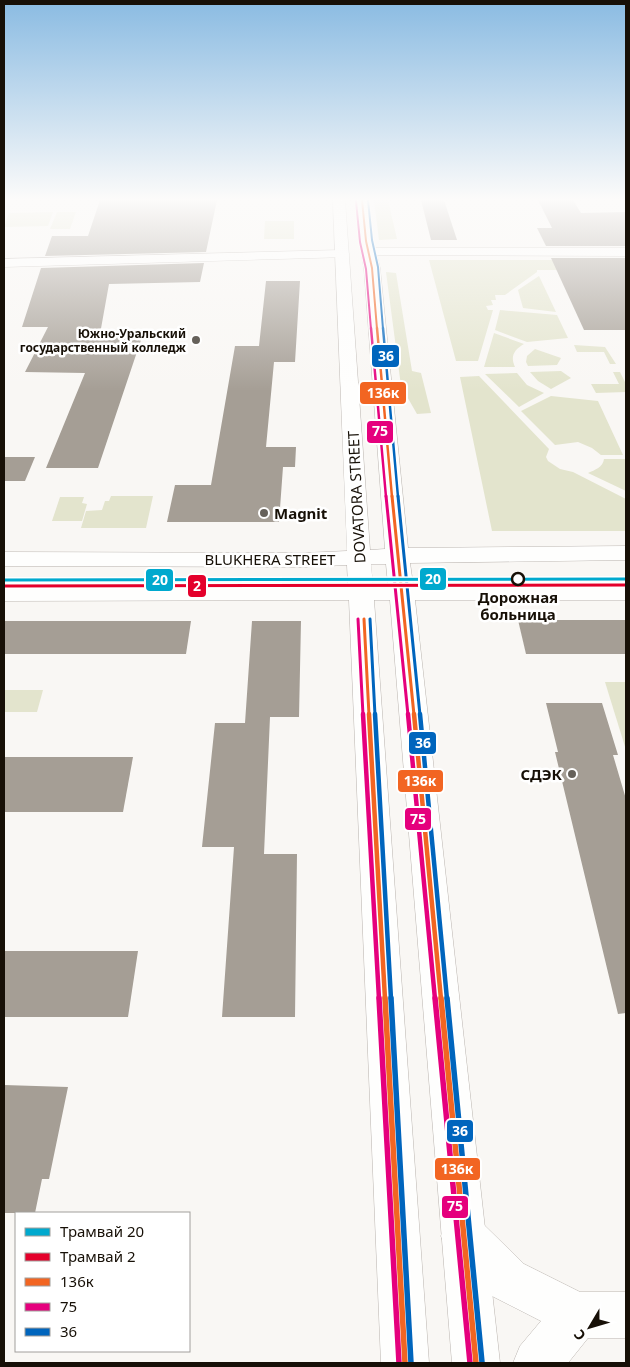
<svg xmlns="http://www.w3.org/2000/svg" width="630" height="1367" font-family="'Noto Sans',sans-serif">
<style>
.green{fill:#e3e4cd}
.building{fill:#a59e95}
.lines{fill:none;stroke-linecap:round;stroke-linejoin:round}
.minor-casing{stroke:#bab4af;stroke-width:1}
.tertiary-casing{stroke:#bab4af;stroke-width:1}
.primary-casing{stroke:#bab4af;stroke-width:1}
.minor{fill:#fefefd;fill-rule:evenodd}
.tertiary{fill:#fefefd;fill-rule:evenodd}
.primary{fill:#fefefd;fill-rule:evenodd}
.bus-1-far4-casing{stroke:#fff;stroke-width:4}
.bus-1-far3-casing{stroke:#fff;stroke-width:5}
.bus-1-far2-casing{stroke:#fff;stroke-width:6}
.bus-1-far1-casing{stroke:#fff;stroke-width:8}
.bus-1-casing{stroke:#fff;stroke-width:9}
.bus-2-far4-casing{stroke:#fff;stroke-width:4}
.bus-2-far3-casing{stroke:#fff;stroke-width:5}
.bus-2-far2-casing{stroke:#fff;stroke-width:6}
.bus-2-far1-casing{stroke:#fff;stroke-width:8}
.bus-2-casing{stroke:#fff;stroke-width:9}
.bus-3-far4-casing{stroke:#fff;stroke-width:4}
.bus-3-far3-casing{stroke:#fff;stroke-width:5}
.bus-3-far2-casing{stroke:#fff;stroke-width:6}
.bus-3-far1-casing{stroke:#fff;stroke-width:8}
.bus-3-casing{stroke:#fff;stroke-width:9}
.bus-1-far4{stroke:#f26522;stroke-width:2}
.bus-1-far3{stroke:#f26522;stroke-width:2.5}
.bus-1-far2{stroke:#f26522;stroke-width:3}
.bus-1-far1{stroke:#f26522;stroke-width:4.5}
.bus-1{stroke:#f26522;stroke-width:5.5}
.bus-2-far4{stroke:#e5007d;stroke-width:2}
.bus-2-far3{stroke:#e5007d;stroke-width:2.5}
.bus-2-far2{stroke:#e5007d;stroke-width:3}
.bus-2-far1{stroke:#e5007d;stroke-width:4.5}
.bus-2{stroke:#e5007d;stroke-width:5.5}
.bus-3-far4{stroke:#0065bd;stroke-width:2}
.bus-3-far3{stroke:#0065bd;stroke-width:2.5}
.bus-3-far2{stroke:#0065bd;stroke-width:3}
.bus-3-far1{stroke:#0065bd;stroke-width:4.5}
.bus-3{stroke:#0065bd;stroke-width:5.5}
.tram-1-casing{stroke:#fff;stroke-width:6}
.tram-2-casing{stroke:#fff;stroke-width:6}
.tram-1{stroke:#00a9ce;stroke-width:3}
.tram-2{stroke:#e4002b;stroke-width:3}
.poi-dot{fill:#66615a;stroke:#fff;stroke-width:2}
.stop-dot{fill:#fff;stroke:#171007;stroke-width:2.5}
.labels{text-anchor:middle;dominant-baseline:central;stroke-width:5;stroke-linejoin:round;paint-order:stroke}
.far-poi-label{font-size:12px;font-weight:bold;fill:#171007;stroke:#fff;text-anchor:end}
.street-label{font-size:15px;fill:#171007;stroke:#fff}
.poi-label{font-size:15px;font-weight:bold;fill:#171007;stroke:#fff;text-anchor:start}
.stop-label{font-size:15px;font-weight:bold;fill:#171007;stroke:#fff}
.line-badge{stroke:#fff;stroke-width:2}
.badge-label{font-size:14px;text-anchor:middle;font-weight:bold;fill:#fff}
</style>
<rect width="100%" height="100%" fill="#f9f7f4"/>
<g class="green">
<path d="M374 200H388L397 239 379 240Z"/>
<path d="M53 212 48 226 4 227 9 213Z"/>
<path d="M57 212H76L70 229H50Z"/>
<path d="M265 221H294V239H264Z"/>
<path d="M429 260H594L591 270H537V272L505 295H495L496 300H491L493 305 486 306 488 310H493L478 361H456Z"/>
<path d="M386 272 396 273 412 371 421 373 431 413 417 414 401 386Z"/>
<path d="M539 276 556 312 523 308 518 290Z"/>
<path d="M500 310 557 315 568 338 527 342 495 330Z"/>
<path d="M494 333 524 344C514 350 510 356 515 367H484Z"/>
<path d="M574 345 605 347 616 364H610L604 352H577Z"/>
<path d="M535 349 561 358 557 365 528 366 526 362 527 356Z"/>
<path d="M561 371 571 378 551 389 538 381 530 372Z"/>
<path d="M613 372H620L626 384V392L596 393 591 384H619Z"/>
<path d="M517 373 527 385 544 393 519 407 485 374Z"/>
<path d="M479 376 549 449 546 457 548 461 560 469 573 472 626 499V531H492L460 377Z"/>
<path d="M551 396 598 401 623 455H601L592 448 578 442 555 445 521 411Z"/>
<path d="M604 459H625L626 491 588 473C595 470 603 467 604 459Z"/>
<path d="M111 496H153L146 528H81L86 511 102 510 105 501H109Z"/>
<path d="M60 497H84L82 503 87 504 82 521H52Z"/>
<path d="M605 682H626V750Z"/>
<path d="M4 690H43L37 712H4Z"/>
</g>
<g class="building">
<path d="M100 200H217L206 252 45 256 52 236H88Z"/>
<path d="M421 200H444L457 240H431Z"/>
<path d="M538 200H573L581 213 626 212V246H546L537 228H552Z"/>
<path d="M551 258H626V330H584Z"/>
<path d="M204 263 200 282 109 284 100 334H143L98 468H46L85 373 25 372 48 327H22L41 268Z"/>
<path d="M266 281H300L295 362H274L266 447H296L295 467H283L279 522H167L175 485H211L235 346H259Z"/>
<path d="M4 457H35L25 481H4Z"/>
<path d="M518 620H626V654H526Z"/>
<path d="M4 621H191L186 654H4Z"/>
<path d="M252 621H301L299 717H270L264 854H297L295 1017H222L234 847H202L215 723H245Z"/>
<path d="M546 703H602L618 755H613L626 799V1013L618 1014 555 752H558Z"/>
<path d="M4 757H133L123 812H4Z"/>
<path d="M4 951H138L128 1017H4Z"/>
<path d="M4 1085 68 1087 49 1179H42L35 1213H4Z"/>
</g>
<g class="lines">
<defs>
<g id="minor">
<path d="M368 248H626V256L363 255 361 252 363 249Z"/>
<path d="M463 1214 479 1220 524 1264 580 1292H626V1338H588L568 1363H513L520 1346 541 1321 492 1296 447 1252 441 1236 447 1220Z"/>
</g>
<path id="tertiary" d="M342 250 347 251 349 254 347 257 4 267V259Z"/>
<path id="primary" d="M333 200H345L370 550 385 549 364 268 359 241 356 200H368L373 241 380 268 408 548 626 546V560L410 563 413 584H626V600H415L500 1363H452L390 600H374L429 1363H381L349 600 4 601V585H348L347 565 304 567 4 566V552L304 553 347 551ZM371 564H386L388 585H373Z"/>
</defs>
<use href="#minor" class="minor-casing"/>
<use href="#tertiary" class="tertiary-casing"/>
<use href="#primary" class="primary-casing"/>
<use href="#minor" class="minor"/>
<use href="#tertiary" class="tertiary"/>
<use href="#primary" class="primary"/>
<defs>
<path id="bus-1-far4" d="M362 200 366 241 372 268 377 329"/>
<path id="bus-1-far3" d="M377 328 392 497"/>
<g id="bus-1-far2">
<path d="M392 496 414 715"/>
<path d="M364 619 369 715"/>
</g>
<g id="bus-1-far1">
<path d="M369 714 385 999"/>
<path d="M414 714 441 999"/>
</g>
<g id="bus-1">
<path d="M385 998 405 1363"/>
<path d="M441 998 476 1363"/>
</g>
<path id="bus-2-far4" d="M356 201 360 242 366 269 371 329"/>
<path id="bus-2-far3" d="M371 328 386 497"/>
<g id="bus-2-far2">
<path d="M386 496 408 715"/>
<path d="M358 619 363 715"/>
</g>
<g id="bus-2-far1">
<path d="M363 714 379 999"/>
<path d="M408 714 435 999"/>
</g>
<g id="bus-2">
<path d="M379 998 399 1363"/>
<path d="M435 998 470 1363"/>
</g>
<path id="bus-3-far4" d="M368 200 372 240 378 267 383 329"/>
<path id="bus-3-far3" d="M383 328 398 497"/>
<g id="bus-3-far2">
<path d="M398 496 420 715"/>
<path d="M370 619 375 715"/>
</g>
<g id="bus-3-far1">
<path d="M375 714 391 999"/>
<path d="M420 714 447 999"/>
</g>
<g id="bus-3">
<path d="M391 998 411 1363"/>
<path d="M447 998 482 1362"/>
</g>
</defs>
<use href="#bus-1-far4" class="bus-1-far4-casing"/>
<use href="#bus-1-far3" class="bus-1-far3-casing"/>
<use href="#bus-1-far2" class="bus-1-far2-casing"/>
<use href="#bus-1-far1" class="bus-1-far1-casing"/>
<use href="#bus-1" class="bus-1-casing"/>
<use href="#bus-2-far4" class="bus-2-far4-casing"/>
<use href="#bus-2-far3" class="bus-2-far3-casing"/>
<use href="#bus-2-far2" class="bus-2-far2-casing"/>
<use href="#bus-2-far1" class="bus-2-far1-casing"/>
<use href="#bus-2" class="bus-2-casing"/>
<use href="#bus-3-far4" class="bus-3-far4-casing"/>
<use href="#bus-3-far3" class="bus-3-far3-casing"/>
<use href="#bus-3-far2" class="bus-3-far2-casing"/>
<use href="#bus-3-far1" class="bus-3-far1-casing"/>
<use href="#bus-3" class="bus-3-casing"/>
<use href="#bus-1-far4" class="bus-1-far4"/>
<use href="#bus-1-far3" class="bus-1-far3"/>
<use href="#bus-1-far2" class="bus-1-far2"/>
<use href="#bus-1-far1" class="bus-1-far1"/>
<use href="#bus-1" class="bus-1"/>
<use href="#bus-2-far4" class="bus-2-far4"/>
<use href="#bus-2-far3" class="bus-2-far3"/>
<use href="#bus-2-far2" class="bus-2-far2"/>
<use href="#bus-2-far1" class="bus-2-far1"/>
<use href="#bus-2" class="bus-2"/>
<use href="#bus-3-far4" class="bus-3-far4"/>
<use href="#bus-3-far3" class="bus-3-far3"/>
<use href="#bus-3-far2" class="bus-3-far2"/>
<use href="#bus-3-far1" class="bus-3-far1"/>
<use href="#bus-3" class="bus-3"/>
<defs>
<path id="tram-1" d="M4 580 626 579"/>
<path id="tram-2" d="M4 586 626 585"/>
</defs>
<use href="#tram-1" class="tram-1-casing"/>
<use href="#tram-2" class="tram-2-casing"/>
<use href="#tram-1" class="tram-1"/>
<use href="#tram-2" class="tram-2"/>
</g>
<linearGradient id="sky" x2="0" y2="1"><stop stop-color="#8abbe2"/><stop offset="0.51" stop-color="#fcfbfa"/><stop offset="1" stop-color="#fcfbfa" stop-opacity="0"/></linearGradient>
<rect width="630" height="391" fill="url(#sky)"/>
<g class="poi-dot">
<circle cx="196" cy="340" r="5"/>
<circle cx="264" cy="513" r="5"/>
<circle cx="572" cy="774" r="5"/>
</g>
<circle class="stop-dot" cx="518" cy="579" r="6"/>
<g class="labels">
<g class="far-poi-label">
<text x="186" y="333">Южно-Уральский<tspan x="186" dy="14">государственный колледж</tspan></text>
</g>
<g class="street-label">
<text transform="translate(356 497) rotate(-93)">DOVATORA STREET</text>
<text x="270" y="559">BLUKHERA STREET</text>
</g>
<g class="poi-label">
<text x="274" y="513">Magnit</text>
<text x="562" y="774" text-anchor="end">СДЭК</text>
</g>
<g class="stop-label">
<text x="518" y="597">Дорожная<tspan x="518" dy="17">больница</tspan></text>
</g>
</g>
<g class="line-badge">
<rect x="371" y="344" width="29" height="24" rx="5" fill="#0065bd"/>
<rect x="359" y="381" width="48" height="24" rx="5" fill="#f26522"/>
<rect x="366" y="420" width="28" height="24" rx="5" fill="#e5007d"/>
<rect x="419" y="567" width="28" height="24" rx="5" fill="#00a9ce"/>
<rect x="145" y="568" width="29" height="24" rx="5" fill="#00a9ce"/>
<rect x="187" y="574" width="20" height="24" rx="5" fill="#e4002b"/>
<rect x="408" y="731" width="29" height="24" rx="5" fill="#0065bd"/>
<rect x="397" y="769" width="47" height="24" rx="5" fill="#f26522"/>
<rect x="404" y="807" width="28" height="24" rx="5" fill="#e5007d"/>
<rect x="446" y="1119" width="28" height="24" rx="5" fill="#0065bd"/>
<rect x="434" y="1157" width="47" height="24" rx="5" fill="#f26522"/>
<rect x="441" y="1195" width="28" height="24" rx="5" fill="#e5007d"/>
</g>
<g class="badge-label">
<text x="386" y="361">36</text>
<text x="383" y="398">136к</text>
<text x="380" y="436">75</text>
<text x="433" y="584">20</text>
<text x="160" y="585">20</text>
<text x="197" y="591">2</text>
<text x="423" y="748">36</text>
<text x="420" y="786">136к</text>
<text x="418" y="824">75</text>
<text x="460" y="1136">36</text>
<text x="457" y="1174">136к</text>
<text x="455" y="1211">75</text>
</g>
<rect width="630" height="1367" fill="none" stroke="#171007" stroke-width="10"/>
<rect x="15" y="1212" width="175" height="140" fill="#ffffff" stroke="#a29f9c"/>
<rect x="25" y="1228" width="25" height="8" fill="#00a9ce" stroke="#a29f9c"/>
<text x="60" y="1237" font-size="15" fill="#171007">Трамвай 20</text>
<rect x="25" y="1253" width="25" height="8" fill="#e4002b" stroke="#a29f9c"/>
<text x="60" y="1262" font-size="15" fill="#171007">Трамвай 2</text>
<rect x="25" y="1278" width="25" height="8" fill="#f26522" stroke="#a29f9c"/>
<text x="60" y="1287" font-size="15" fill="#171007">136к</text>
<rect x="25" y="1303" width="25" height="8" fill="#e5007d" stroke="#a29f9c"/>
<text x="60" y="1312" font-size="15" fill="#171007">75</text>
<rect x="25" y="1328" width="25" height="8" fill="#0065bd" stroke="#a29f9c"/>
<text x="60" y="1337" font-size="15" fill="#171007">36</text>
<g transform="translate(590 1327) rotate(232)" stroke="#ffffff" stroke-width="4" paint-order="stroke">
<path d="M0-4L9 19L0 12L-9 19Z" fill="#171007"/>
<text y="-8" font-size="14" font-weight="bold" text-anchor="middle" fill="#171007">С</text>
</g>
</svg>
